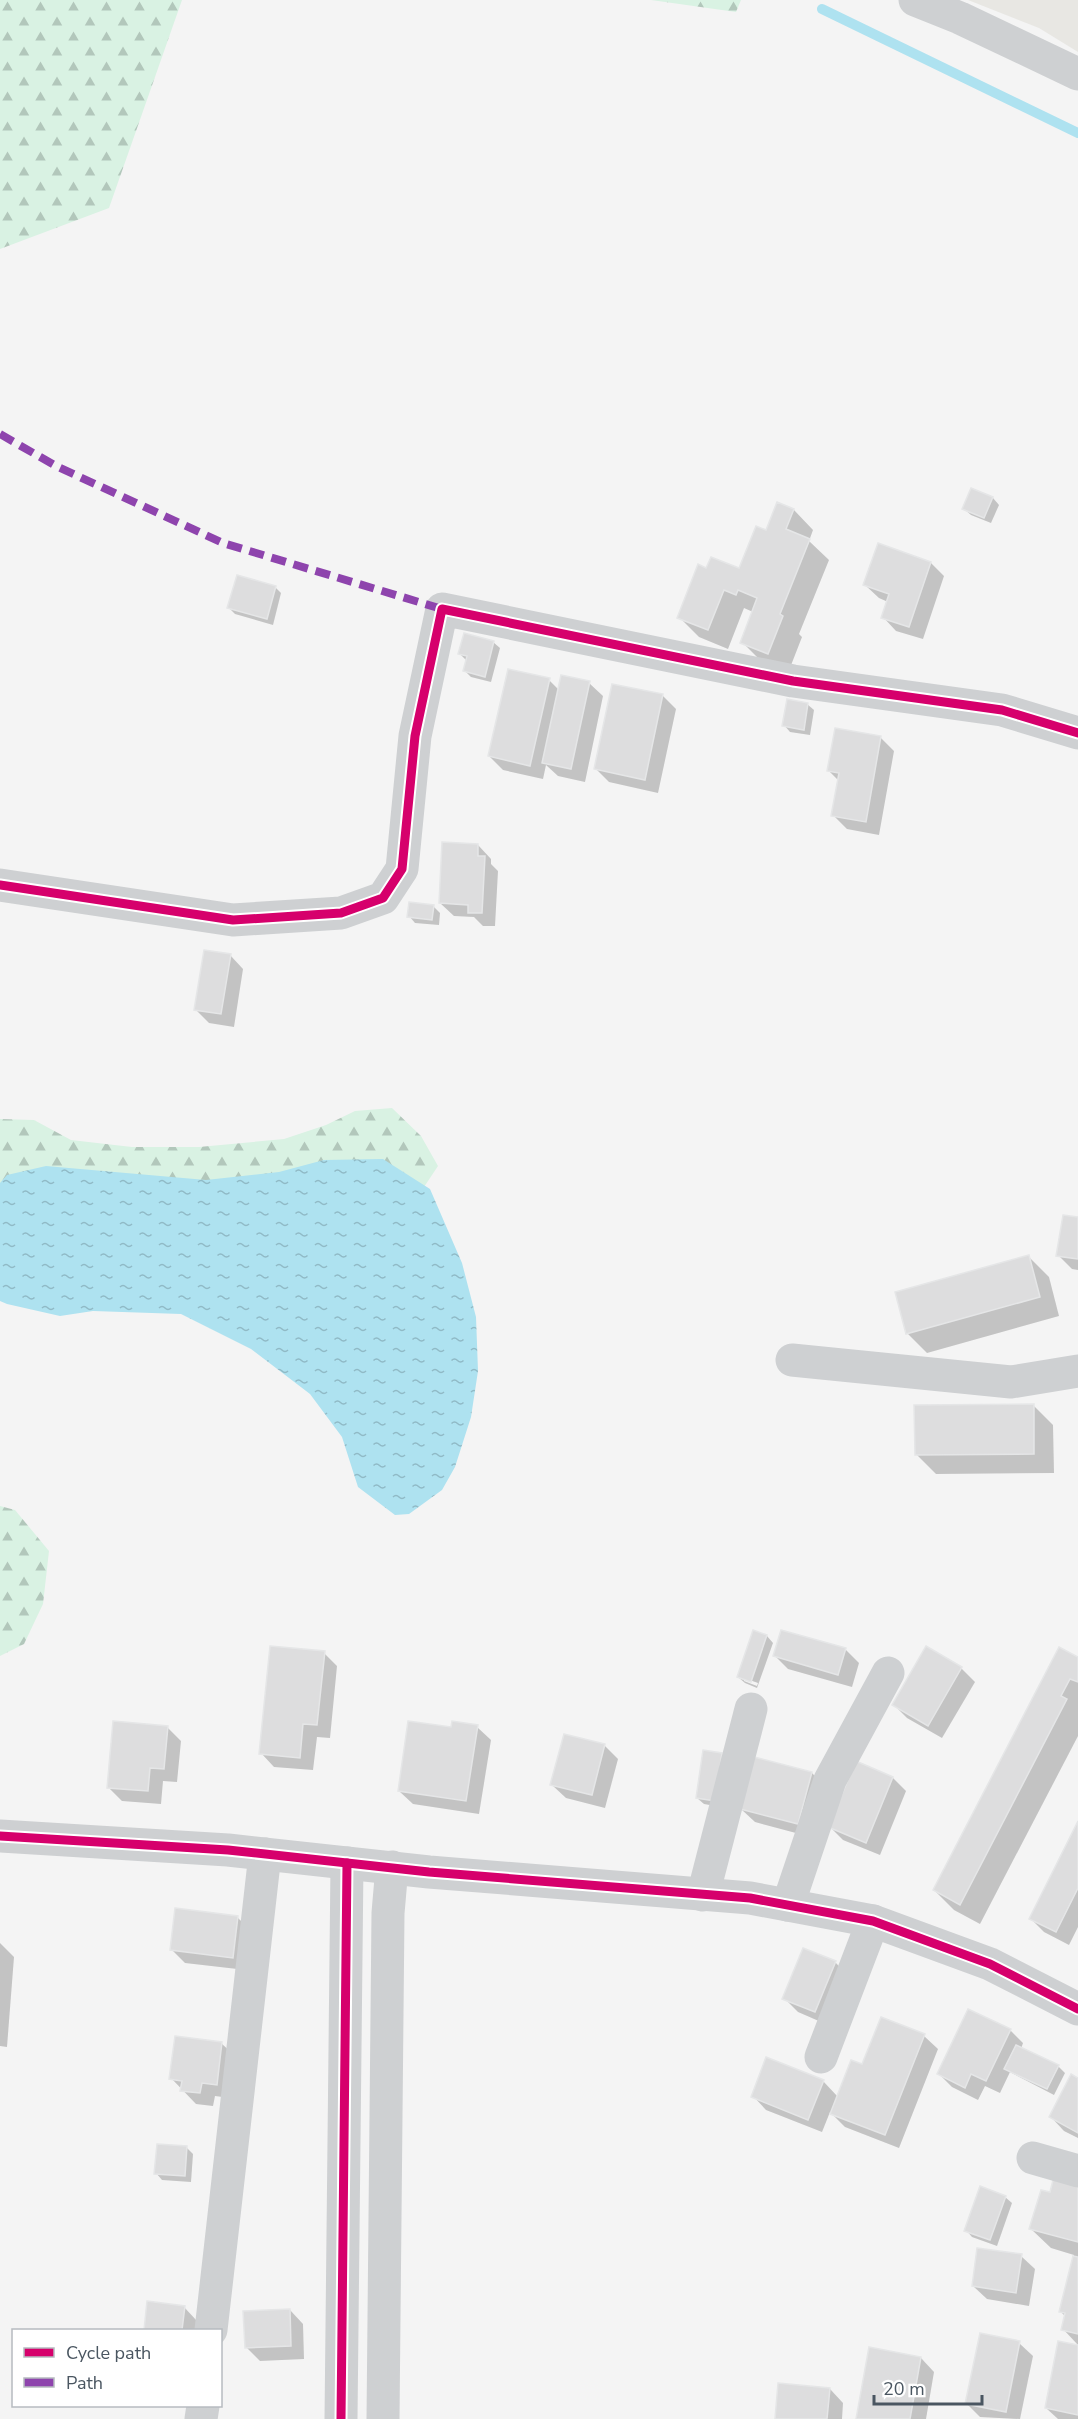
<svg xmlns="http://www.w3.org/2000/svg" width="1078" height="2419" font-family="'Nunito Sans',sans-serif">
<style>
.commercial{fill:#e8e7e3}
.forest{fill:url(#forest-firs)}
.water{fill:url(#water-ripples)}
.shadow{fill:#0003;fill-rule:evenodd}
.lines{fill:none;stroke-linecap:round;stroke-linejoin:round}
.stream{stroke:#aee2f0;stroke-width:10}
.building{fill:#ddddde;stroke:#e5e6e7;stroke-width:1.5}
.minor{stroke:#ced0d2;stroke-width:33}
.quiet{stroke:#8e44ad;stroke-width:8;stroke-dasharray:15 8;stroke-linecap:butt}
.cycleway-casing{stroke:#fff;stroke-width:13}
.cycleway{stroke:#d6006c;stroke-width:9}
</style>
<defs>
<pattern id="forest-firs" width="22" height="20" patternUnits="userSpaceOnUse" patternTransform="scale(1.5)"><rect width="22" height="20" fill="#d9f2e3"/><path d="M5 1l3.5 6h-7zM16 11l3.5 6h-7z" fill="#b2c7bb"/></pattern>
<pattern id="water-ripples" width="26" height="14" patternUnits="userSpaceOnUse" patternTransform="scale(1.5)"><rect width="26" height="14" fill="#aee2f0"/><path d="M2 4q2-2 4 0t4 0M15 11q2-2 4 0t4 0" fill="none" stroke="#90bac6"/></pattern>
</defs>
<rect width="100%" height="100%" fill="#f4f4f4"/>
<path class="commercial" d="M968 0H1078V52L1039 28Z"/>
<g class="forest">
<path d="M0 0H182L109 208 0 249Z"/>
<path d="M651 0H741L736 12Z"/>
<path d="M392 1108 421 1136 438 1166 396 1229 0 1237V1119L34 1120 71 1140 132 1147H199L284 1139 326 1125 355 1111Z"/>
<path d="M0 1506 15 1510 49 1551 43 1604 24 1644 0 1656Z"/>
</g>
<path class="water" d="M383 1159 430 1189 462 1263 476 1317 478 1371 471 1417 455 1467 442 1490 409 1514 395 1515 358 1487 342 1437 310 1394 251 1349 181 1314 93 1311 60 1316 7 1304 0 1301V1183L7 1175 46 1166 206 1180 279 1172 324 1160Z"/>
<g class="shadow">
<path d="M972 490 993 498 999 505 991 523 971 515 964 509Z"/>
<path d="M794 510 813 530 809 541 829 560 799 634 802 637 788 673 762 662 742 642 753 612 744 608 728 649 699 637 679 617 707 570H740Z"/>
<path d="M931 563 944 576 923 639 896 631 883 617 888 602 879 598 865 585Z"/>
<path d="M275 587 281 593 273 625 235 614 229 608Z"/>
<path d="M493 642 500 648 491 682 471 677 465 671 467 661 460 654Z"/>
<path d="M549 680 559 690 589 683 603 696 585 782 558 776 546 765 543 779 503 770 489 756Z"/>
<path d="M663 696 676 709 658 793 609 782 596 769Z"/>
<path d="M807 704 814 710 810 735 790 732 784 725Z"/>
<path d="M880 737 894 751 879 835 847 829 833 815 839 781 829 771Z"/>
<path d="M478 845 491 859V864L498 871 495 926H483L474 917 454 916 440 903Z"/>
<path d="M434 907 440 913 439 925 415 923 409 916Z"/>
<path d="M230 955 243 969 234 1027 209 1023 196 1010Z"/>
<path d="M1078 1218V1270L1072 1269 1058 1255Z"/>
<path d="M1029 1257 1049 1277 1059 1316 927 1353 907 1333Z"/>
<path d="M1033 1405 1053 1425 1054 1473 936 1474 916 1454Z"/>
<path d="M754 1632 767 1636 773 1643 757 1688 745 1683 738 1677ZM744 1678 758 1683 757 1686 744 1681Z"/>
<path d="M845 1649 859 1663 852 1687 788 1669 775 1656Z"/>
<path d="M324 1653 337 1666 330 1738 317 1737 313 1770 274 1767 261 1753Z"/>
<path d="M1078 1658V1736L980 1924 954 1910 934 1890Z"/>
<path d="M961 1668 975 1682 942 1738 907 1718 894 1705Z"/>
<path d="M167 1727 181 1741 177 1782 163 1781 161 1804 122 1801 109 1788Z"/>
<path d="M477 1727 491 1740 479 1814 413 1804 399 1791 453 1729Z"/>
<path d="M604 1745 618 1759 605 1808 566 1798 552 1785Z"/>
<path d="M721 1755 728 1761 721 1807 704 1804 697 1798Z"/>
<path d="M812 1773 825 1787 811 1837 755 1822 741 1809Z"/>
<path d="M893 1778 906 1791 880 1855 843 1840 830 1827Z"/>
<path d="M1078 1824V1927L1069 1945 1044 1932 1031 1919Z"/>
<path d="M237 1917 251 1931 246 1970 185 1963 172 1950Z"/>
<path d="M0 1943 14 1957 7 2047 0 2046Z"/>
<path d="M835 1962 848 1976 828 2025 798 2012 784 1998Z"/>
<path d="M1010 2030 1023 2043 1021 2049 1058 2066 1065 2073 1054 2095 1010 2072 1000 2093 985 2086 978 2100 952 2087 939 2074Z"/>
<path d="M924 2036 938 2049 899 2148 845 2127 830 2112 822 2132 766 2110 753 2096 823 2081 838 2097Z"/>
<path d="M221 2043 235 2056 230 2098 215 2096 213 2106 196 2104 171 2078Z"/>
<path d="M1078 2080V2138L1064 2131 1051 2117Z"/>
<path d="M187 2148 193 2154 191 2182 162 2180 156 2173Z"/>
<path d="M1078 2187V2345L1063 2329 1066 2317 1061 2312 1074 2255 1051 2248 1031 2229 1051 2194Z"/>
<path d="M1005 2197 1012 2203 997 2246 972 2237 966 2230Z"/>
<path d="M1021 2256 1035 2269 1029 2306 987 2299 973 2286Z"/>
<path d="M148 2303 184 2307 197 2321 196 2330H145Z"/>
<path d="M290 2310 303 2324 304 2359 260 2361 246 2347Z"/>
<path d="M1019 2343 1033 2356 1020 2419 980 2417 967 2404Z"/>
<path d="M1078 2346V2419H1058L1046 2408Z"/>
<path d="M921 2358 934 2372 926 2419H858Z"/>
<path d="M830 2389 843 2403 842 2419H777Z"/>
</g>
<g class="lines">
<path class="stream" d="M822 9 1078 133"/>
</g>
<g class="building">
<path d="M971 488 993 497 984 518 962 509Z"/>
<path d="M777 502 794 509 786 529 810 539 780 614 783 616 768 654 740 643 757 598 738 590 736 595 724 590 708 630 677 618 698 564 706 568 711 557 739 568 756 526 766 530Z"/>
<path d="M878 543 931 562 909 627 881 618 889 594 863 585Z"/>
<path d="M237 575 276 586 267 619 227 608Z"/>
<path d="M464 633 494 641 485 677 463 671 467 656 458 654Z"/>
<path d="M508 669 550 678 530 766 488 756Z"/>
<path d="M561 675 590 681 571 769 542 763Z"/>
<path d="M612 684 663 694 645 780 594 769Z"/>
<path d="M787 699 808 703 804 730 782 726Z"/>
<path d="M835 728 881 736 866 822 831 816 839 773 827 771Z"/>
<path d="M442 842 478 844V856H485L482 913H468V905L439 903Z"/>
<path d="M409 902 434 905 432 920 407 917Z"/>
<path d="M204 950 231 954 221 1014 194 1010Z"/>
<path d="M1063 1215 1078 1217V1259L1056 1256Z"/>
<path d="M1029 1255 1040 1297 906 1334 895 1292Z"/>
<path d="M1034 1404V1454L915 1455 914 1405Z"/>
<path d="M753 1630 767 1635 751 1682 737 1677Z"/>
<path d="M781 1630 846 1648 838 1675 773 1656Z"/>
<path d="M270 1646 325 1651 317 1725 303 1724 300 1758 259 1754Z"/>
<path d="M926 1646 962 1667 928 1726 892 1705Z"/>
<path d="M1059 1647 1078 1657V1682L1070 1679 1061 1696 1067 1699 960 1905 933 1890Z"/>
<path d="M113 1721 168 1726 164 1769 150 1768 148 1791 107 1788Z"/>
<path d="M408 1721 451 1727 452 1721 478 1725 466 1801 398 1791Z"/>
<path d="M564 1734 605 1744 592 1795 550 1785Z"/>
<path d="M703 1750 722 1753 715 1801 696 1798Z"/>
<path d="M754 1757 812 1772 798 1824 740 1809Z"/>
<path d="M856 1761 893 1777 866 1843 828 1827Z"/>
<path d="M1078 1821V1888L1056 1932 1029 1919Z"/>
<path d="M175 1908 238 1916 233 1958 170 1950Z"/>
<path d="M803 1948 836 1961 815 2012 782 1999Z"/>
<path d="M968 2009 1011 2029 986 2081 971 2074 965 2088 937 2074Z"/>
<path d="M881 2017 925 2034 885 2135 830 2114 851 2060 862 2064Z"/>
<path d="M175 2036 222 2042 217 2085 202 2083 200 2093 180 2091 182 2081 169 2079Z"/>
<path d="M1016 2045 1059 2065 1047 2089 1004 2069Z"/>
<path d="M766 2057 824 2080 808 2120 751 2097Z"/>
<path d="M1071 2074 1078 2078V2133L1049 2117Z"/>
<path d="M157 2144 187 2146 185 2176 154 2174Z"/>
<path d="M1054 2176 1078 2187V2242L1029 2229 1041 2190 1050 2192Z"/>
<path d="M980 2186 1006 2196 990 2240 964 2231Z"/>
<path d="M977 2248 1022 2254 1016 2293 972 2286Z"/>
<path d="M1073 2256 1078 2257V2334L1061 2330 1065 2313 1059 2312Z"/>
<path d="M147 2301 185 2306 182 2330H144Z"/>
<path d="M290 2309 291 2346 245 2348 243 2311Z"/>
<path d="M980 2333 1020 2341 1006 2412 965 2404Z"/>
<path d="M1058 2341 1078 2345V2415L1045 2408Z"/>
<path d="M869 2347 921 2357 910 2419H856Z"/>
<path d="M778 2383 830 2388 827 2419H775Z"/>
</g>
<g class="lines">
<g class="minor">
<path d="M915 0 960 18 1078 74"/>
<path d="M0 885 233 920 341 913 383 898 402 869 415 736 442 609 793 681 1002 710 1078 733"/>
<path d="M792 1360 1011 1382 1078 1371"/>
<path d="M0 1836 228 1850 429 1872 750 1898 873 1921 990 1964 1078 2009"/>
<path d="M703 1895 751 1709"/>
<path d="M788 1905 830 1780 888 1673"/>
<path d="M821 2057 873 1921"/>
<path d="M1033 2158 1078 2171"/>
<path d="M211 2330 265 1854"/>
<path d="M201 2419 203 2406"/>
<path d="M341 2419 347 1863"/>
<path d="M383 2419 388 1913 392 1867"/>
</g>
<path class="quiet" d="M0 434 56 466 223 543 442 609"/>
<defs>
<g id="cycleway">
<path d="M0 885 233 920 341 913 383 898 402 869 415 736 442 609 793 681 1002 710 1078 733"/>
<path d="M0 1836 228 1850 429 1872 750 1898 873 1921 990 1964 1078 2009"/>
<path d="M341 2419 347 1863"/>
</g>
</defs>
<use href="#cycleway" class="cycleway-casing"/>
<use href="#cycleway" class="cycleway"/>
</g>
<rect x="12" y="2329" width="210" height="78" fill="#ffffff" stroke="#b7bbc0" stroke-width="1.5"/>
<rect x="24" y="2348" width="30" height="9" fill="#d6006c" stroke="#b7bbc0" stroke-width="1.5"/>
<text x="66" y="2359" font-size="18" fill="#4a5661">Cycle path</text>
<rect x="24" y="2378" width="30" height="9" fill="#8e44ad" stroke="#b7bbc0" stroke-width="1.5"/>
<text x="66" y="2389" font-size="18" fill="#4a5661">Path</text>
<path d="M874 2395v9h108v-9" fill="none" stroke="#4a5661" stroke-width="3"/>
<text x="883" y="2395" font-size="18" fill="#4a5661" stroke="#ffffff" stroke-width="4.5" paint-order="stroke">20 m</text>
</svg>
